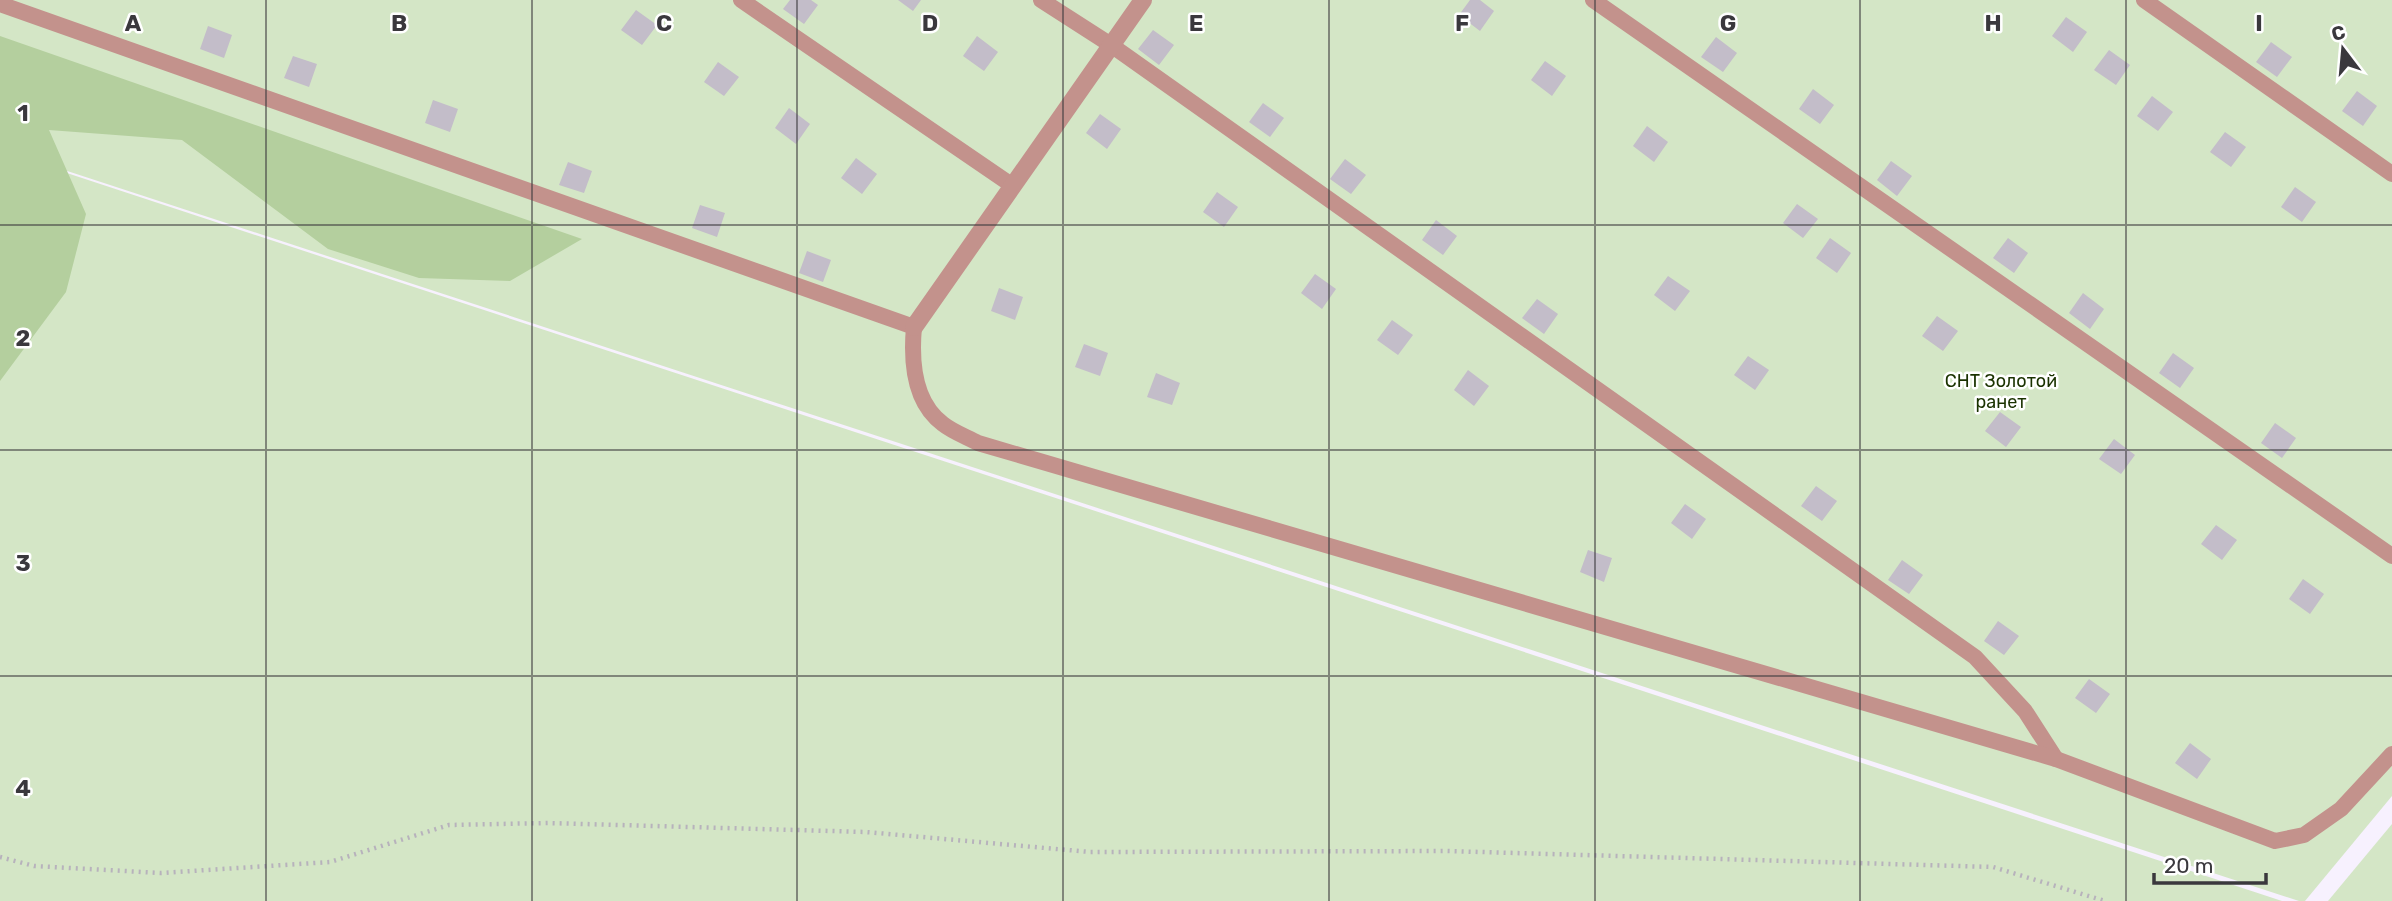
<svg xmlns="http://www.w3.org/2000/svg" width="2392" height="901" font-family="Rubik,sans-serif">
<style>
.green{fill:#d4e6c6}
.forest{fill:#b4cf9e}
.building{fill:#c3bdc9}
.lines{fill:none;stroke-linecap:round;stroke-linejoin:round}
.path{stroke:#b7b2bc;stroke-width:4.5;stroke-dasharray:2 5;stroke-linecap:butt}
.lane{stroke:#c3928c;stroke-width:16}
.street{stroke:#c3928c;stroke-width:18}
.grid{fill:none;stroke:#3a383d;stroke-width:2;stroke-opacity:0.55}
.labels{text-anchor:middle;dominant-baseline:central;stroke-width:5;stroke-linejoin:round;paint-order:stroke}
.park-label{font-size:18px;fill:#1a3200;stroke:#fff}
.grid-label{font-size:23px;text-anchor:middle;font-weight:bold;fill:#3a383d;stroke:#fff;stroke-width:5;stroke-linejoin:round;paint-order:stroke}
</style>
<rect width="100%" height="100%" fill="#f7f1fe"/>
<g class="green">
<path d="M0 0H2392V796L2305 901H2299L0 149Z"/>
<path d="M0 151 2282 901H0Z"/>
<path d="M2392 824V901H2328Z"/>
</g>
<path class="forest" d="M0 36 582 239 510 281 419 278 328 249 182 140 49 130 86 214 66 292 0 381Z"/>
<g class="building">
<path d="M790 0H811L818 5 804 24 783 9Z"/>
<path d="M898 0H921L913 11Z"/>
<path d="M1470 0H1480L1494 11 1480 31 1459 15Z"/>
<path d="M636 10 657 25 642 45 621 30Z"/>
<path d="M2066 17 2087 32 2073 52 2052 36Z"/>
<path d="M208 26 232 35 224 58 200 49Z"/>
<path d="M1153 30 1174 45 1159 65 1138 49Z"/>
<path d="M977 36 998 52 984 71 963 56Z"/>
<path d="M1716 37 1737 53 1723 72 1701 57Z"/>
<path d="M2271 42 2292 57 2277 77 2256 62Z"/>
<path d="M2109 50 2130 65 2116 85 2094 70Z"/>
<path d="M293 56 317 64 309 87 284 78Z"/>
<path d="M1545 61 1566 76 1552 96 1531 80Z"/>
<path d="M718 62 739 77 724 96 704 82Z"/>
<path d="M1813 89 1834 105 1820 124 1799 109Z"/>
<path d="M2357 91 2377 106 2363 126 2342 111Z"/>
<path d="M2152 96 2173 112 2158 131 2137 116Z"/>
<path d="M433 100 458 109 450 132 425 123Z"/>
<path d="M1263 103 1284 118 1270 137 1249 122Z"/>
<path d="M789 108 810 124 796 144 775 128Z"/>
<path d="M1100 114 1121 129 1107 149 1086 133Z"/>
<path d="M1647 126 1668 142 1654 162 1633 146Z"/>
<path d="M2225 132 2246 147 2231 167 2210 152Z"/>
<path d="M856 158 877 174 862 194 841 178Z"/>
<path d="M1345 159 1366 175 1351 194 1330 179Z"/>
<path d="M1891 161 1912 176 1897 196 1877 180Z"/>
<path d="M568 162 592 171 584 193 559 185Z"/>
<path d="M2295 187 2316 202 2302 222 2281 207Z"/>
<path d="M1217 192 1238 207 1224 227 1203 212Z"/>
<path d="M1797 204 1818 219 1803 238 1783 223Z"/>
<path d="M700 205 725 213 717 237 692 228Z"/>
<path d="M1436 220 1457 236 1443 255 1422 240Z"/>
<path d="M1830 238 1851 253 1837 273 1816 258Z"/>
<path d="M2008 238 2028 253 2014 273 1993 258Z"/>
<path d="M807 251 831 260 823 282 799 273Z"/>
<path d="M1315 274 1336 289 1322 309 1301 293Z"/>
<path d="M1668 276 1690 291 1675 311 1654 295Z"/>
<path d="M999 288 1023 297 1015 320 991 311Z"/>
<path d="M2083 293 2104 309 2090 329 2069 313Z"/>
<path d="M1537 299 1558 314 1544 334 1522 318Z"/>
<path d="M1937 316 1958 331 1943 351 1922 336Z"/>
<path d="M1392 320 1413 335 1398 355 1377 340Z"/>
<path d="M1084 344 1108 353 1100 376 1075 367Z"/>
<path d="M2173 353 2194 368 2180 388 2159 373Z"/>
<path d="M1748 356 1769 370 1755 390 1734 375Z"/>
<path d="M1468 370 1489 386 1474 406 1454 390Z"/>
<path d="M1156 373 1180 383 1172 405 1147 397Z"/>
<path d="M2000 412 2021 427 2006 447 1985 431Z"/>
<path d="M2275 423 2296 438 2282 458 2261 443Z"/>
<path d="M2114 439 2135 455 2121 474 2099 459Z"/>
<path d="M1816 486 1837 501 1822 521 1801 506Z"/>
<path d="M1685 504 1706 519 1692 539 1671 523Z"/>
<path d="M2216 525 2237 540 2222 560 2201 544Z"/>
<path d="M1588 550 1612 558 1604 582 1580 572Z"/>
<path d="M1902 560 1923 575 1909 594 1888 580Z"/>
<path d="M2303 579 2324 594 2310 614 2289 599Z"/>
<path d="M1998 621 2019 636 2004 655 1984 641Z"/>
<path d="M2089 679 2110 694 2096 713 2075 698Z"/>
<path d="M2190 743 2211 759 2197 779 2175 763Z"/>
</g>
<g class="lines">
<path class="path" d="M0 857 34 866 161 873 330 862 449 825 548 823 866 832 1090 852 1447 851 1993 867 2105 901"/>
<g class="lane">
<path d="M741 0 1013 186"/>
<path d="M1041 0 1111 45 1975 657 2025 711 2056 759"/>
<path d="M1593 0 2392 556"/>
<path d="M2144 0 2392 174"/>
<path d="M0 4 914 327C911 360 913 402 943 424 953 432 967 437 978 443L2056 759 2275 841 2304 835 2341 809 2392 754"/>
</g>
<path class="street" d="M914 327 1143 0"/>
</g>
<path class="grid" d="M266 0V901M532 0V901M797 0V901M1063 0V901M1329 0V901M1595 0V901M1860 0V901M2126 0V901M0 225H2392M0 450H2392M0 676H2392"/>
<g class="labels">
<g class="park-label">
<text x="2001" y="381">СНТ Золотой<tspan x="2001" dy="21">ранет</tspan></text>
</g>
</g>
<g class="grid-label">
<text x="133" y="31">A</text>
<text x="399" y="31">B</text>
<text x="664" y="31">C</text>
<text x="930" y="31">D</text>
<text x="1196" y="31">E</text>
<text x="1462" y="31">F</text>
<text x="1728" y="31">G</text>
<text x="1993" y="31">H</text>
<text x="2259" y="31">I</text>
<text x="23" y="121">1</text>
<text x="23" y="346">2</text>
<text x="23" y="571">3</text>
<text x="23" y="796">4</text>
</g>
<g transform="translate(2343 49) rotate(344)" stroke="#ffffff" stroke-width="5" paint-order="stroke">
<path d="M0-5L12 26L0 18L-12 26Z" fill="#3a383d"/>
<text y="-10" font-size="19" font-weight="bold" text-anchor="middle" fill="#3a383d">С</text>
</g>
<path d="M2154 873v10h112v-10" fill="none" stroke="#3a383d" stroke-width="3.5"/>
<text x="2164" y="873" font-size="21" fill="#3a383d" stroke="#ffffff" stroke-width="5" paint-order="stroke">20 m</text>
</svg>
